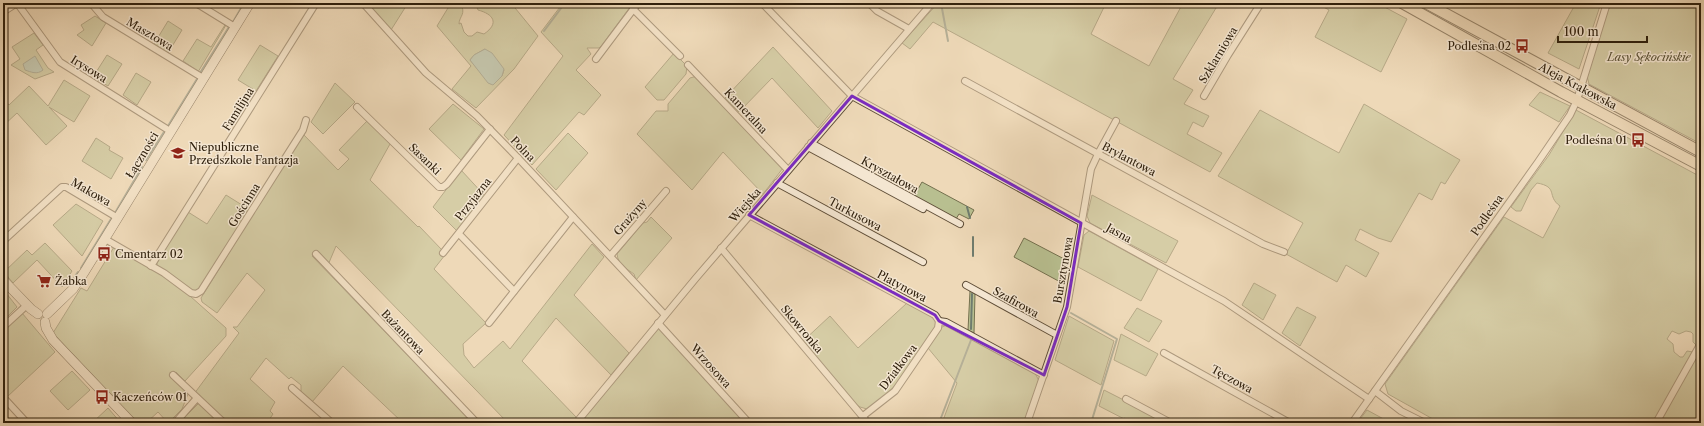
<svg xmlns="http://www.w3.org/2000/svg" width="1704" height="426" font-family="'Libre Caslon Text',serif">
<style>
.green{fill:#b8bf90;stroke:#74704e;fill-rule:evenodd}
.water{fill:#99baae;stroke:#6f7c6e}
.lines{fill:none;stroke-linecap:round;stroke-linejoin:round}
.stream{stroke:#6f7c6e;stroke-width:2}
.street-casing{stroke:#5f4e38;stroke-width:8}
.secondary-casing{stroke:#2f200d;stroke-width:10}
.primary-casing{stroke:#2f200d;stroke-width:12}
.street{stroke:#f4e6d1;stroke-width:6}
.secondary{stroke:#f4e6d1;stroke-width:9}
.primary{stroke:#eed9b8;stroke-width:10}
.marked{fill:none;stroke:#7b2cbf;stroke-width:3;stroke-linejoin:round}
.labels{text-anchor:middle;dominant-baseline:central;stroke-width:3;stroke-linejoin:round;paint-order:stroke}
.street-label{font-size:11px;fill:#2f200d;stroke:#f4e6d1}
.poi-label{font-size:11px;fill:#2f200d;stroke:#f4e6d1;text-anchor:start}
.park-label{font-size:11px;font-style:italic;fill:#585034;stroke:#f4e6d1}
</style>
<rect width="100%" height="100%" fill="#eed9b8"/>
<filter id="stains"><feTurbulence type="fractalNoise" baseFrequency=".005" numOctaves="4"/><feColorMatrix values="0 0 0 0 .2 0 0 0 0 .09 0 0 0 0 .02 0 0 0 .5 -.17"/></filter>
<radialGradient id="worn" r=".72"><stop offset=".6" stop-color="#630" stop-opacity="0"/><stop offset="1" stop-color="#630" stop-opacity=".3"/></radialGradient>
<g class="green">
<path d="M368 3H408L391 30Z"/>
<path d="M451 3H460C467 14 459 16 459 24L461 23 464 32 468 36H472L477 32 484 34C500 23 493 14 478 10L475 3H511L538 36 514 69 476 108 452 89 471 66 437 26ZM485 49 504 70 502 76 490 84 470 60 474 55Z"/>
<path d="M563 3H633L602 45 599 48H587L591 54 576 70 601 95 584 115 579 112 532 165 504 135 563 56 541 32Z"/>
<path d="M938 3H1106L1091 34 1149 66 1183 3H1222L1216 8 1173 79 1193 90 1184 104 1209 116 1203 127 1193 122 1187 134 1222 153 1210 172 933 22 910 49 902 43Z"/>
<path d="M1316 3H1377L1407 19 1381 72 1315 37 1329 10Z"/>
<path d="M1576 3H1601L1579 69 1548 53Z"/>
<path d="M1610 3H1701V144L1589 84 1587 76Z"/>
<path d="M95 16 106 23 92 46 77 35 84 30 81 25Z"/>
<path d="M168 21 182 30 168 53 154 44Z"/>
<path d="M225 25H226L198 72 196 70 183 61 197 39 211 47Z"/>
<path d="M34 33 43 45 36 50 48 68 54 72 35 79 11 65 20 59 12 47Z"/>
<path d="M260 45 278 56 256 91 238 80Z"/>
<path d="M773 47 832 111 818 128 772 78 739 112 725 98Z"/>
<path d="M674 53 687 66 686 74 664 100H657L645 87Z"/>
<path d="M107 55 122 64 108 86 93 77Z"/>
<path d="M136 73 151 82 137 105 123 95Z"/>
<path d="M697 76 783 168 763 194 723 152 692 190 637 134 656 111H668V104L690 78Z"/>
<path d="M64 80 90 96 74 122 49 107 67 126 46 145 17 113 4 125 3 124V98L9 105 29 86 48 106Z"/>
<path d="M335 83 355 102 323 134 311 122Z"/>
<path d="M1540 92 1570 106 1559 122 1529 105Z"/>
<path d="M453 104 484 129 461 160 429 129Z"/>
<path d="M1364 104 1460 160 1445 184 1441 182 1432 200 1419 193 1391 242 1378 238 1360 229 1355 240 1379 253 1366 277 1346 265 1337 282 1286 254 1303 223 1218 176 1260 110 1339 153Z"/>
<path d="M1576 110 1701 177V336L1696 345 1693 342V334L1691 332 1686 331 1679 334 1672 331 1667 339 1673 344 1674 352 1680 357H1683L1687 351 1693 352 1653 423H1440L1388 394 1385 384 1504 217 1543 238 1560 206C1546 196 1559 187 1537 183L1531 190 1521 211H1516L1511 207 1549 155Z"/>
<path d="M367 121 390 144 370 180 418 227 419 226 442 250 445 255 434 269 486 323 463 344 464 355 474 368 503 341 510 349 592 244 604 257 574 295 629 353 611 375 556 318 522 361 577 418 573 423H508L336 246 328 265 314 254 312 256 473 423H403L343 366 312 402 301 393V385L291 377 289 379 266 358 250 379 275 402 270 411 273 414 267 423H226L194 394 239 333 233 327H237L265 290 247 273 217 313 202 302 201 298 303 134 338 170 349 159 339 150Z"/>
<path d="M568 133 588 153 556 190 536 169Z"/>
<path d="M96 138 110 147 109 150 123 158 111 179 82 161Z"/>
<path d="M461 170 485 196 457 231 433 207Z"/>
<path d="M922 182 974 210 969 219 959 214 956 219 914 196Z"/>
<path d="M226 195 250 210 203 287 197 290 191 291 174 277 157 266V263L188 212 207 224Z"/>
<path d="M1092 195 1178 241 1166 263 1090 223 1087 216Z"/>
<path d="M76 204 103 221 82 256 53 225Z"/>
<path d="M651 217 672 238 636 280 634 274C627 269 618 265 617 254L643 223 647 222Z"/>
<path d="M1089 231 1158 269 1141 301 1078 267 1084 235Z"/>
<path d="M1024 238 1068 261 1064 284 1014 257Z"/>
<path d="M45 243 72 271 62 287 37 260 13 283 4 272 27 250 32 255Z"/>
<path d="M114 247 172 280 226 328V336L185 381 176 372 171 377 188 394 182 409 168 423 158 412 146 423H137L53 333 81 288 87 291Z"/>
<path d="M1254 283 1276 295 1263 320 1242 305Z"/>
<path d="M3 289 17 307 3 321Z"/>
<path d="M970 291 975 294 974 333 968 330Z"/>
<path d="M907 303 932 317 936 319 937 324C917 353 899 391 867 409L860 407 854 403 802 342 830 316 858 348Z"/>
<path d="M1297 307 1316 317 1300 346 1282 333Z"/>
<path d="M1137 308 1162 321 1149 342 1124 328Z"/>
<path d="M22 313 55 352 7 397 3 393V331Z"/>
<path d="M1069 316 1114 341 1101 385 1055 360Z"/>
<path d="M947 325 1035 373 1039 381 1025 423H942L957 383 928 348 942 327Z"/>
<path d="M659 327 746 423H580Z"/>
<path d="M1121 334 1158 354 1146 376 1114 360Z"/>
<path d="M1701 347V423H1660Z"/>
<path d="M72 371 90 390 68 410 50 391Z"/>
<path d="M1104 390 1163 420 1162 423H1132L1099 406Z"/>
<path d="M199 403 222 423H179Z"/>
<path d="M108 408 121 423H92Z"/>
<path d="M1367 410 1391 423H1357Z"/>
</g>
<g class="water">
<path d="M485 49 492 53 504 69 502 76 493 85 488 83 470 60 474 55Z"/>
<path d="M35 56 43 70C37 75 31 72 25 70L23 64Z"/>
</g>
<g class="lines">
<g class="stream">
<path d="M941 3 948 41"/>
<path d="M3 6 8 3"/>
<path d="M233 22 244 3"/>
<path d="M544 31 565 3"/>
<path d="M200 73 229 27"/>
<path d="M168 126 197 79"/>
<path d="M146 160 164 132"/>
<path d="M967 207 970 218"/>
<path d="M115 213 142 167"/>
<path d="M973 237V256"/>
<path d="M81 268 111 219"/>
<path d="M73 279 78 272"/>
<path d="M1071 313 1117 339 1091 423"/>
<path d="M971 329 972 294"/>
<path d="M939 423 971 340"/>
</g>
<defs>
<g id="street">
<path d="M17 3 60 62 170 131"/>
<path d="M91 3 103 17 203 78"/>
<path d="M196 3 235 27"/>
<path d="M363 3 426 73 477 116 518 158 665 315"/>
<path d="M762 3 852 96 1224 301 1369 399"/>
<path d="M869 3 877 11 909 29"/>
<path d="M633 9 680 56"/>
<path d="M3 12 17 3"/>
<path d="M596 59 638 3"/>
<path d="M688 65 788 170"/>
<path d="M965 81 1263 244 1284 252"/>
<path d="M1204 96 1228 55 1261 3"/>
<path d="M357 107 439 187H443L447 184 490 129"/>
<path d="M811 143 960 224"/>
<path d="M808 147 923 209"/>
<path d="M777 183 923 262"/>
<path d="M749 215 935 315 939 321"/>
<path d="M461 236 514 291"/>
<path d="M105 239 164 273 191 293 196 294 201 291 303 130 306 120"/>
<path d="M3 241 62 187H66L118 218"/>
<path d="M721 248 868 423"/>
<path d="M443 253 518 158"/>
<path d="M316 254 477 423"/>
<path d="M611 255 666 191"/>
<path d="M151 266 316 3"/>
<path d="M966 285 1057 335"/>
<path d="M939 321 946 322 1044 375"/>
<path d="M489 323 573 217"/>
<path d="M658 323 749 423"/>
<path d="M3 327 27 305"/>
<path d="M1164 353 1290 423"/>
<path d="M173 375 224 423"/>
<path d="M292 388 332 423"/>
<path d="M1375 391 1401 411 1425 423"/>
<path d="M3 397 27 423"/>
<path d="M1126 399 1171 423"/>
<path d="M863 416 895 391 938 328 939 321"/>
<path d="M1125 422 1127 423"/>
<path d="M175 423 197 398"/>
<path d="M576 423 696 278 932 3"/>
<path d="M1027 423 1067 307 1091 169 1098 154 1116 121"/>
<path d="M1352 423 1538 162 1570 115 1577 100 1607 3"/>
<path d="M1656 423 1701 343"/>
</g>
<g id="secondary">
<path d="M3 280 31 309 38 314"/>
<path d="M47 314 73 289 85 271 250 3"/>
<path d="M45 322 46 328 53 340 132 423"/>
</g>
<g id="primary">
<path d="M1402 3 1561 92 1701 166"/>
<path d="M1426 3 1701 152"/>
</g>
</defs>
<use href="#street" class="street-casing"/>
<use href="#secondary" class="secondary-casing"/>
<use href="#primary" class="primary-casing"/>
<use href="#street" class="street"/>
<use href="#secondary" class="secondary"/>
<use href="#primary" class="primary"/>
</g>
<path d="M0 0H1704V426H0ZM852 96 1081 223 1067 307 1044 375 939 321 935 315 749 215Z" fill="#eed9b8" fill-opacity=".55" fill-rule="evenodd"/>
<path class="marked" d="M852 96 1081 223 1067 307 1044 375 939 321 935 315 749 215Z"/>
<defs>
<symbol id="bus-bare" viewBox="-9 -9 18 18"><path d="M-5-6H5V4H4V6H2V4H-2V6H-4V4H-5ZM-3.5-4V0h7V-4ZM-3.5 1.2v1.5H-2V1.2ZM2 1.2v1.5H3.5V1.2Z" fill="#8f2418" stroke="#f4e6d1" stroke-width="2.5" paint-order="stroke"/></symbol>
<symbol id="school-bare" viewBox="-9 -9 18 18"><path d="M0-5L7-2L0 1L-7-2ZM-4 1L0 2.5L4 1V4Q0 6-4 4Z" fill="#8f2418" stroke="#f4e6d1" stroke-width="2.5" paint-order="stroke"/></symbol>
<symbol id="supermarket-bare" viewBox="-9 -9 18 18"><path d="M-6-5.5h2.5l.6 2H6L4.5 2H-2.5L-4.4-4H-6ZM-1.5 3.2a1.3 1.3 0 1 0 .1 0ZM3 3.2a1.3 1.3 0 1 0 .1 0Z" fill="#8f2418" stroke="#f4e6d1" stroke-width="2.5" paint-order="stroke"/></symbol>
</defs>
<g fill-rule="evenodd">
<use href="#bus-bare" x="1512" y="36" width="20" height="20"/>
<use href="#bus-bare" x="1628" y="130" width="20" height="20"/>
<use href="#school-bare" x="168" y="143" width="20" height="20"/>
<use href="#bus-bare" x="94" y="244" width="20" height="20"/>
<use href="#supermarket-bare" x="34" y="271" width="20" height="20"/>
<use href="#bus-bare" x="92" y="387" width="20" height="20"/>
</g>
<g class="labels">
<g class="street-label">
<text transform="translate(150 34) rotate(31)">Masztowa</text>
<text transform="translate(1218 55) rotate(-59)">Szklarniowa</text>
<text transform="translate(89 69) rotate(32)">Irysowa</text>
<text transform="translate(1578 86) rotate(28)">Aleja Krakowska</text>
<text transform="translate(238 109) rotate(-58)">Familijna</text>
<text transform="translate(746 111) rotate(47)">Kameralna</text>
<text transform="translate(523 149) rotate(46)">Polna</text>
<text transform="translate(142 155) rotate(-59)">Łączności</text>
<text transform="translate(425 159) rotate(44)">Sasanki</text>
<text transform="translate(1129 159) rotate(28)">Brylantowa</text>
<text transform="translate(890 175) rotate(29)">Kryształowa</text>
<text transform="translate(91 192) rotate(30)">Makowa</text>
<text transform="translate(473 199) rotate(-52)">Przyjazna</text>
<text transform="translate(244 205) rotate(-58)">Gościnna</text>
<text transform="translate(745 205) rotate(-49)">Wiejska</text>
<text transform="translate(855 214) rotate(28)">Turkusowa</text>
<text transform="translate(1487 215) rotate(-55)">Podleśna</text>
<text transform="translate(630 217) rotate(-49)">Grażyny</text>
<text transform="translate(1119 233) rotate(29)">Jasna</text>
<text transform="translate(1063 270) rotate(-80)">Bursztynowa</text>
<text transform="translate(902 286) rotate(28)">Platynowa</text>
<text transform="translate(1016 302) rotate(29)">Szafirowa</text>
<text transform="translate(802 329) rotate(50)">Skowronka</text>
<text transform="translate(403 332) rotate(46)">Bażantowa</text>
<text transform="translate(711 366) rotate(48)">Wrzosowa</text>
<text transform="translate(898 367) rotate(-53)">Działkowa</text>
<text transform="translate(1232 379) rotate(29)">Tęczowa</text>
</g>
<g class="poi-label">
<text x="1511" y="46" text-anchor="end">Podleśna 02</text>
<text x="1627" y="140" text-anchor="end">Podleśna 01</text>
<text x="189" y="147">Niepubliczne<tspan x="189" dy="13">Przedszkole Fantazja</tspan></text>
<text x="115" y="254">Cmentarz 02</text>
<text x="55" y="281">Żabka</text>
<text x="113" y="397">Kaczeńców 01</text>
</g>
<g class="park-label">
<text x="1649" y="57">Lasy Sękocińskie</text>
</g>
</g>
<rect width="1704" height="426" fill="none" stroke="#eed9b8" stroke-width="16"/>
<rect x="4" y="4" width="1696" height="418" fill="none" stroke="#2f200d" stroke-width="2"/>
<rect x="8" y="8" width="1688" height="410" fill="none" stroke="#2f200d"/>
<path d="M1558 36v6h89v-6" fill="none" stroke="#2f200d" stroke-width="2"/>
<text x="1564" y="36" font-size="12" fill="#2f200d" stroke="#f4e6d1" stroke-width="3" paint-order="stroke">100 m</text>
<rect width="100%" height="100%" filter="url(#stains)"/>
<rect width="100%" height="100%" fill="url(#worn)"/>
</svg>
